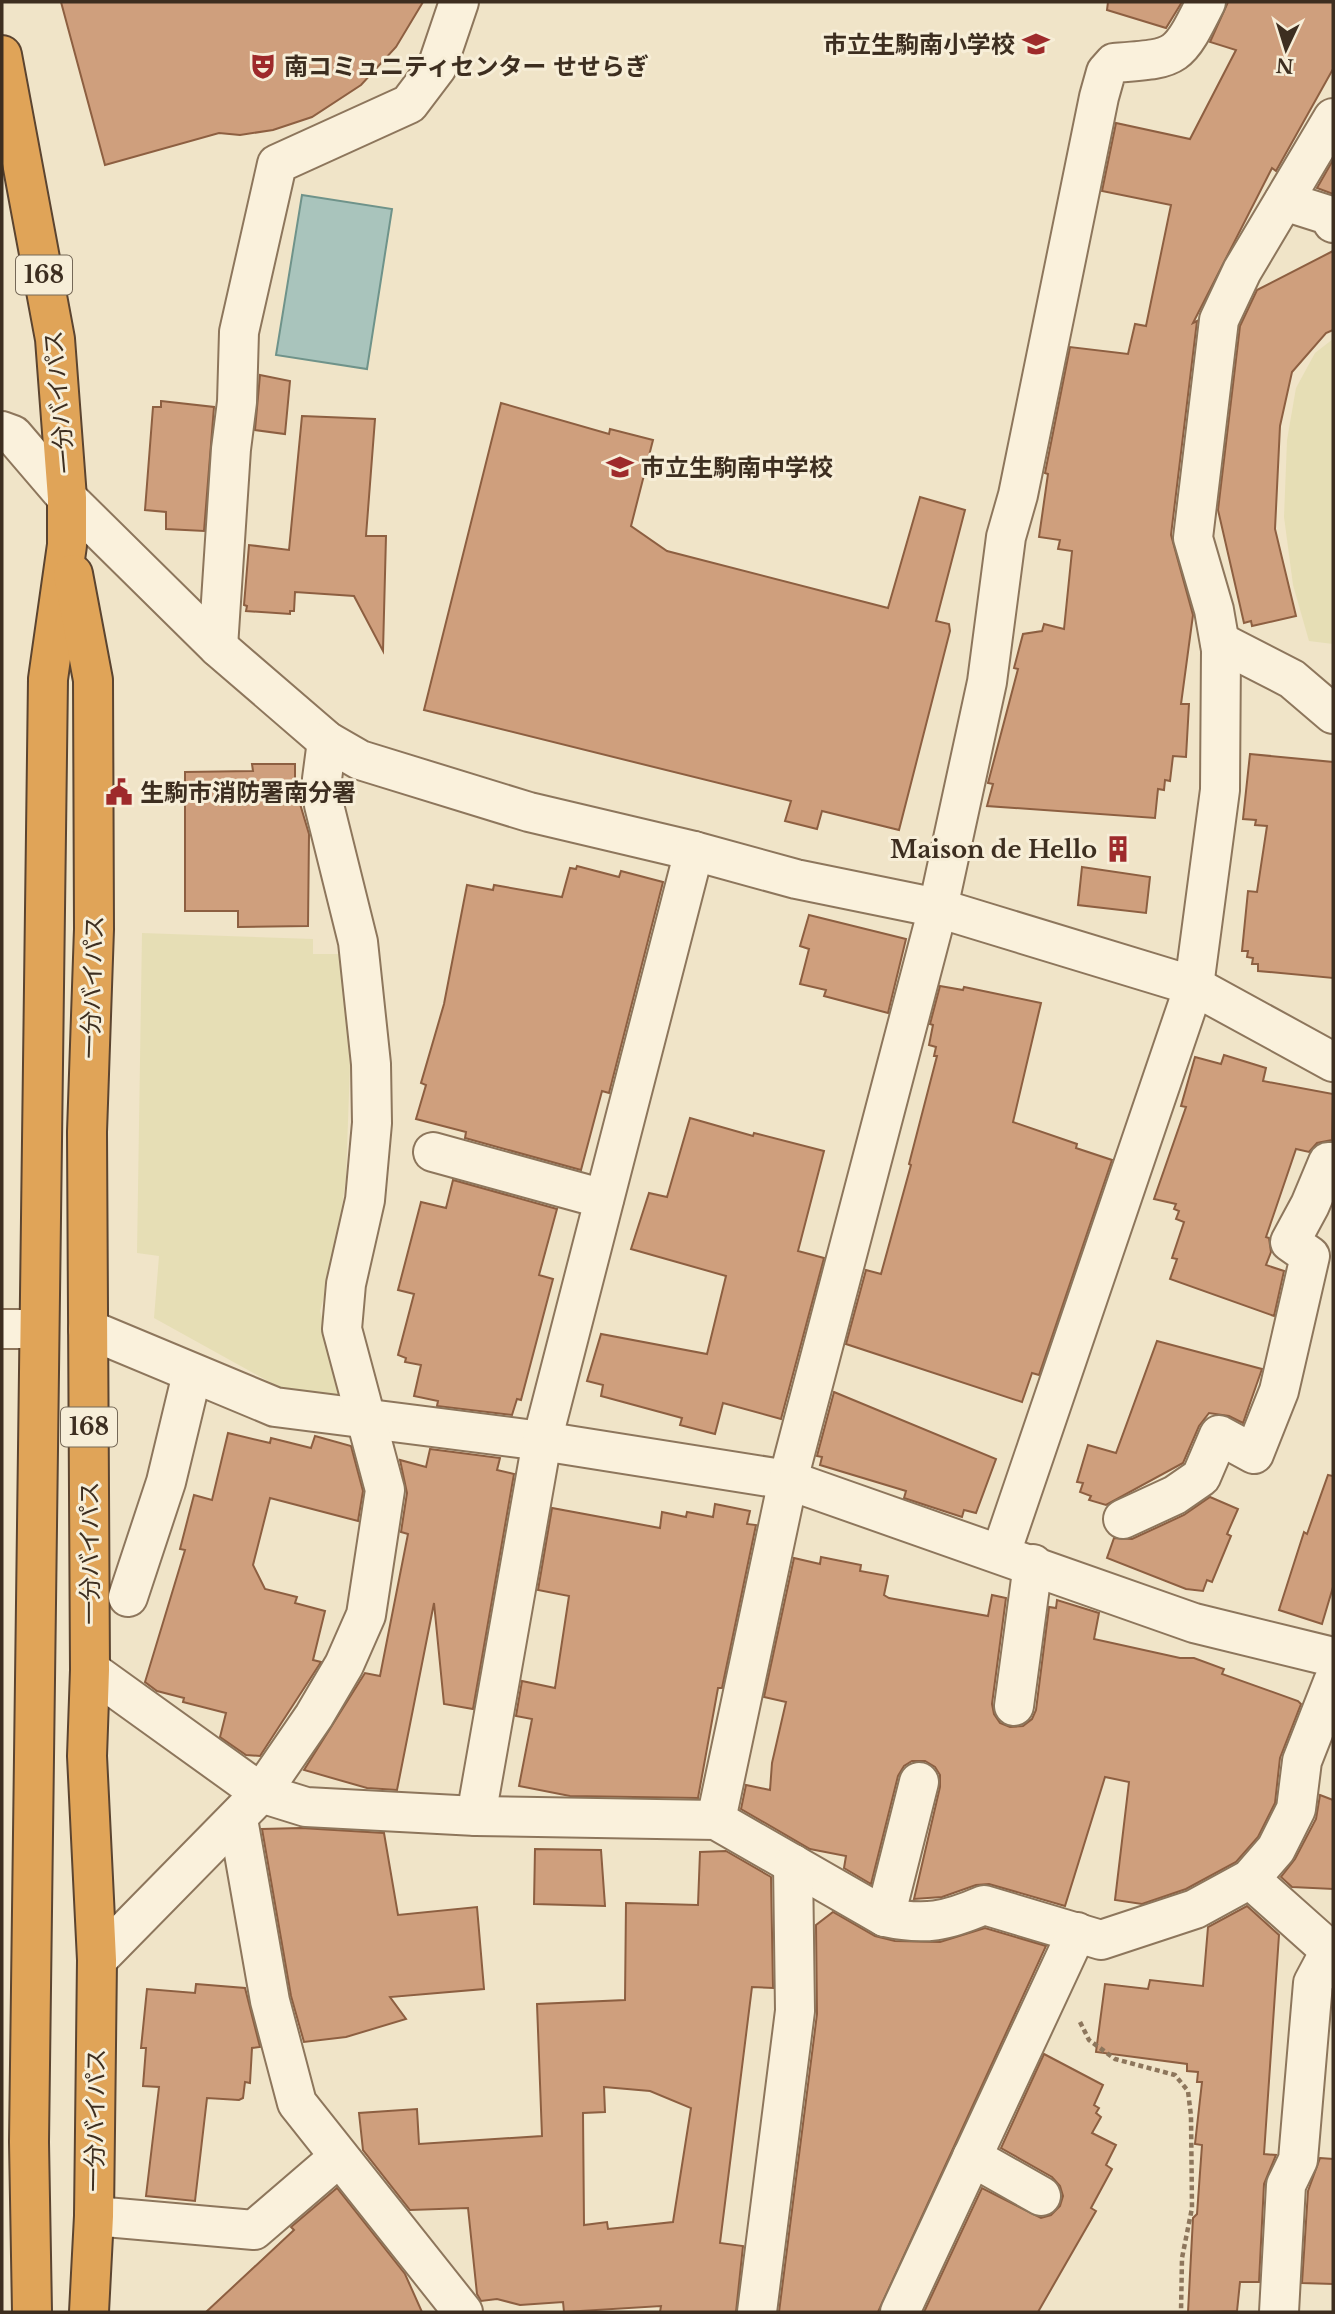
<svg xmlns="http://www.w3.org/2000/svg" width="1335" height="2314" font-family="'Libre Baskerville','Noto Sans JP',serif">
<style>
.farmland{fill:#e6deb5}
.water{fill:#a9c4bc;stroke:#6f938a;stroke-width:2}
.building{fill:#cf9f7d;stroke:#8d5f41;stroke-width:2;fill-rule:evenodd}
.lines{fill:none;stroke-linecap:round;stroke-linejoin:round}
.minor-casing{stroke:#8d765c;stroke-width:42}
.highway-casing{stroke:#5b4430;stroke-width:42}
.path{stroke:#8d765c;stroke-width:4.5;stroke-dasharray:5 3.5;stroke-linecap:butt}
.minor{stroke:#faf1dc;stroke-width:38}
.highway{stroke:#e0a458;stroke-width:38}
.labels{text-anchor:middle;dominant-baseline:central;stroke-width:6;stroke-linejoin:round;paint-order:stroke}
.shield{fill:#f7eed8;stroke:#756857;stroke-width:2}
.shield-label{font-size:23px;font-weight:bold;fill:#3d2e20}
.poi-label{font-size:24px;font-weight:bold;fill:#3d2e20;stroke:#f7eed8;text-anchor:start}
.street-label{font-size:24px;fill:#3d2e20;stroke:#f7eed8}
</style>
<rect width="100%" height="100%" fill="#f0e4c8"/>
<g class="farmland">
<path d="M1333 339V644L1309 641 1293 585 1284 517 1287 440 1296 388 1315 353Z"/>
<path d="M142 933 313 939V954H342L350 1065 346 1178 334 1260 320 1311 344 1399 295 1396 154 1318 159 1256 137 1253Z"/>
</g>
<path class="water" d="M302 195 392 209 367 369 276 355Z"/>
<g class="building">
<path d="M61 2H423L396 47 361 85 312 117 273 130 240 135 219 133 105 165Z"/>
<path d="M1108 2H1182L1166 28 1107 10Z"/>
<path d="M1228 2H1333V69L1276 171 1272 168 1193 323 1197 321 1171 535 1193 615 1181 704H1189L1186 757 1173 756 1170 781 1165 780 1164 790 1158 789 1155 818 987 806 993 784 988 783 1018 669 1014 668 1023 634 1042 631 1044 624 1064 629 1072 551 1058 549 1060 540 1039 537 1048 474 1045 473 1070 347 1128 354 1135 324 1146 326 1171 205 1102 191 1116 123 1190 139 1236 50 1210 42Z"/>
<path d="M1333 160V194L1317 188Z"/>
<path d="M1333 251V330L1326 333 1292 372 1280 426 1275 529 1296 616 1252 626 1251 621 1244 623 1218 510 1240 326 1257 290Z"/>
<path d="M260 375 290 381 285 434 255 430Z"/>
<path d="M161 401 214 407 204 531 166 529V512L145 510 153 407H161Z"/>
<path d="M501 403 609 434 610 429 653 440 631 526 667 551 888 608 920 497 965 510 936 621 949 624 950 631 899 830 822 811 817 829 785 821 791 801 424 710Z"/>
<path d="M302 416 375 419 366 536H386L383 651 354 596 295 592 294 611H290V614L246 611 247 606 244 605 249 545 289 550Z"/>
<path d="M1250 754 1333 762V978L1258 971V964H1252L1253 958 1247 957 1248 951H1242L1248 891 1257 892 1267 826 1255 825 1256 820 1243 819Z"/>
<path d="M252 764H295V787L309 834 308 926 238 927V911H185V772L253 771Z"/>
<path d="M577 866 619 877 621 871 663 882 609 1093 602 1091 581 1170 465 1138 466 1132 416 1119 426 1085 421 1083 444 1004 467 885 493 890 494 885 562 897 570 868 576 869Z"/>
<path d="M1082 867 1150 877 1146 913 1078 905Z"/>
<path d="M809 915 906 939 888 1013 824 996 826 990 800 984 809 949 800 946Z"/>
<path d="M940 986 963 990 964 987 1041 1003 1013 1122 1077 1144 1076 1148 1112 1160 1039 1375 1032 1373 1022 1402 846 1344 866 1270 881 1274 911 1165 909 1164 937 1056H934L936 1047 929 1045 933 1025 930 1024Z"/>
<path d="M1224 1055 1266 1068 1263 1081 1333 1094 1332 1140 1317 1143 1309 1152 1296 1149 1266 1237 1269 1238 1271 1252 1266 1265 1284 1271 1274 1316 1170 1279 1177 1259 1172 1258 1184 1222 1176 1219 1179 1211 1174 1209 1176 1204 1154 1199 1186 1107 1181 1106 1195 1057 1221 1064Z"/>
<path d="M690 1118 753 1136 754 1133 824 1151 798 1251 824 1258 781 1419 723 1403 715 1434 680 1425 682 1418 601 1396 603 1385 587 1381 601 1334 707 1354 726 1276 631 1249 649 1193 667 1197Z"/>
<path d="M453 1180 557 1209 539 1275 553 1279 521 1400 517 1399 512 1415 437 1406 438 1401 414 1396 421 1365 405 1362 406 1358 398 1355 414 1294 398 1290 421 1202 446 1208Z"/>
<path d="M1157 1341 1262 1369 1243 1423 1229 1416 1209 1413 1199 1426 1183 1463 1106 1505 1089 1500 1091 1496 1080 1492 1083 1483 1077 1482 1088 1445 1116 1453Z"/>
<path d="M834 1392 996 1459 976 1513 964 1510 962 1517 904 1498 906 1491 820 1465 822 1457 817 1456Z"/>
<path d="M228 1433 270 1443 271 1438 311 1448 315 1436 351 1446 363 1491 358 1521 270 1498 253 1565 265 1589 297 1597 295 1603 325 1611 313 1660 321 1662 260 1756 246 1755 220 1737 226 1713 183 1702 184 1698 157 1691 145 1682 185 1550 180 1549 194 1495 212 1500Z"/>
<path d="M430 1449 500 1458 497 1470 514 1474 473 1709 444 1704 434 1603 397 1790 367 1788 304 1770 365 1673 380 1676 408 1534 401 1532 407 1493 400 1460 426 1467Z"/>
<path d="M1328 1475 1333 1476V1587L1322 1624 1279 1610 1304 1532 1307 1534Z"/>
<path d="M1210 1497 1238 1509 1227 1534 1231 1536 1212 1582 1207 1580 1203 1591 1186 1589 1107 1558 1114 1538 1132 1539 1184 1515Z"/>
<path d="M715 1504 750 1511 747 1524 756 1525 722 1688H718L698 1798 570 1796 519 1786 532 1719 516 1716 522 1681 555 1688 569 1596 538 1590 552 1508 660 1528 662 1512 686 1517 687 1512 713 1517Z"/>
<path d="M821 1557 861 1565 860 1571 888 1576 884 1595 889 1598 988 1616 992 1595 1006 1598 992 1704 994 1714 1000 1723 1010 1727 1023 1726 1032 1719 1036 1710 1049 1607 1056 1608 1057 1600 1099 1613 1094 1639 1180 1658H1194L1224 1669 1222 1674 1298 1701 1301 1704 1280 1758 1275 1803 1258 1837 1236 1862 1186 1889 1142 1904 1115 1900 1129 1782 1105 1777 1065 1906 989 1884 976 1885 942 1897 914 1899 940 1787V1775L935 1767 925 1761H912L904 1766 898 1776 871 1884 844 1868 846 1856 810 1849 741 1809 746 1785 770 1790 772 1763 786 1702 764 1697 794 1558 820 1564Z"/>
<path d="M1320 1795 1333 1800V1889L1292 1887 1281 1877 1295 1859 1316 1819Z"/>
<path d="M301 1828 384 1833 398 1915 477 1907 484 1989 390 1997 406 2019 346 2037 304 2042 291 1996 262 1829Z"/>
<path d="M535 1849 601 1850 605 1906 534 1904Z"/>
<path d="M726 1851 771 1877 773 1988 752 1987 720 2243 743 2246 736 2312H660L661 2306 564 2312 563 2302 520 2305 497 2299 481 2301 477 2294 468 2208 410 2210 363 2150 359 2113 417 2109 419 2144 542 2136 537 2004 625 2000 626 1903 698 1905 700 1852ZM604 2087 650 2091 691 2108 673 2222 608 2229 607 2222 584 2225 583 2113 605 2112Z"/>
<path d="M1247 1906 1279 1935 1264 2154 1276 2155 1264 2184 1259 2282H1240L1237 2311 1188 2312 1193 2218 1197 2214 1202 2145 1195 2144 1202 2082H1197L1198 2072 1187 2071V2064L1096 2052 1105 1984 1148 1989 1150 1980 1203 1986 1208 1927Z"/>
<path d="M833 1912 875 1936 895 1941 940 1942 985 1928 1046 1946 878 2312H779L817 2014 816 1925Z"/>
<path d="M196 1984 245 1988 260 2047 252 2048 250 2083 245 2082 243 2098 239 2100 207 2098 195 2201 146 2196 159 2087 143 2086 146 2048H141L147 1989 195 1993Z"/>
<path d="M1044 2054 1103 2085 1094 2105 1099 2108 1096 2113 1101 2117 1092 2133 1116 2145 1106 2165 1112 2169 1091 2208 1096 2211 1038 2312H924L982 2188 1041 2218 1051 2215 1060 2206 1063 2196 1060 2186 1052 2177 1001 2148Z"/>
<path d="M1320 2158 1333 2159V2284L1302 2283 1308 2191Z"/>
<path d="M337 2188 405 2274 422 2312H206L294 2230 291 2227Z"/>
</g>
<g class="lines">
<defs>
<g id="minor">
<path d="M1284 201 1328 215 1333 223"/>
<path d="M2 431 13 435 67 498 218 647 327 741 360 760 529 812 694 851 796 879 938 908 1194 986 1333 1062"/>
<path d="M1220 642 1292 679 1333 714"/>
<path d="M218 647 231 449 237 402 239 332 277 164 409 104 437 67 459 2"/>
<path d="M433 1152 604 1199"/>
<path d="M2 1329H37"/>
<path d="M88 1329 275 1407 542 1441 788 1480 1194 1623 1333 1657"/>
<path d="M1123 1519 1175 1495 1201 1477 1219 1435 1254 1454 1279 1391 1310 1256 1290 1242 1310 1205 1328 1162H1333"/>
<path d="M1001 1553 1194 986 1220 790 1221 650 1214 610 1193 538 1219 320 1242 271 1333 118"/>
<path d="M128 1597 166 1482 192 1374"/>
<path d="M90 1670 261 1793 306 1807 476 1816 542 1441 694 851"/>
<path d="M1014 1706 1033 1564"/>
<path d="M476 1816 716 1820 885 1917C925 1926 947 1921 984 1905L1101 1940 1195 1909 1250 1879 1276 1849 1296 1809 1302 1761 1333 1682"/>
<path d="M238 1819 270 2001 297 2103 463 2312"/>
<path d="M716 1820 788 1480 938 908 987 682 1006 537 1018 495 1099 97 1106 72 1114 63C1178 58 1177 60 1206 2"/>
<path d="M1250 1879 1333 1953"/>
<path d="M885 1917 919 1782"/>
<path d="M97 1960 261 1793 314 1716 344 1665 366 1615 385 1490 342 1329 346 1284 365 1200 372 1123 371 1064 358 942 324 805 322 779 327 741"/>
<path d="M972 2157 1041 2196"/>
<path d="M94 2216 254 2230 339 2157"/>
<path d="M757 2312 795 2011 793 1864"/>
<path d="M900 2312 1077 1932"/>
<path d="M1279 2312 1286 2185 1298 2160 1313 1983 1330 1951"/>
</g>
<g id="highway">
<path d="M2 55 55 339 67 498V545L48 679 29 2142 32 2312"/>
<path d="M73 574 93 680 94 929 87 1132 90 1670 87 1756 97 1960 94 2216 89 2312"/>
</g>
</defs>
<use href="#minor" class="minor-casing"/>
<use href="#highway" class="highway-casing"/>
<path class="path" d="M1080 2022 1089 2040 1115 2059 1175 2075 1188 2091 1191 2116 1192 2208 1182 2258 1181 2312"/>
<use href="#minor" class="minor"/>
<use href="#highway" class="highway"/>
</g>
<defs>
<symbol id="school-bare" viewBox="-9 -9 18 18"><path d="M0-5L7-2L0 1L-7-2ZM-4 1L0 2.5L4 1V4Q0 6-4 4Z" fill="#9e2a2b" stroke="#f7eed8" stroke-width="2.5" paint-order="stroke"/></symbol>
<symbol id="theatre-bare" viewBox="-9 -9 18 18"><path d="M-5-5.5Q0-4 5-5.5V0Q5 5 0 6Q-5 5-5 0ZM-3.3-2.5H-1v1.5H-3.3ZM1-2.5H3.3v1.5H1ZM-2.8 1Q0 5.5 2.8 1Z" fill="#9e2a2b" stroke="#f7eed8" stroke-width="2.5" paint-order="stroke"/></symbol>
<symbol id="civic-bare" viewBox="-9 -9 18 18"><path d="M-.6-6.5H3V-4.5H.6V-3L4-1V1h2V6H-6V1h2V-1L-.6-3ZM-1.2 2.5V6h2.4V2.5Z" fill="#9e2a2b" stroke="#f7eed8" stroke-width="2.5" paint-order="stroke"/></symbol>
<symbol id="building-bare" viewBox="-9 -9 18 18"><path d="M-4-6H4V6H1V3H-1V6H-4ZM-2.5-4.3h1.7v1.8h-1.7ZM.8-4.3h1.7v1.8H.8ZM-2.5-1h1.7V.8h-1.7ZM.8-1h1.7V.8H.8Z" fill="#9e2a2b" stroke="#f7eed8" stroke-width="2.5" paint-order="stroke"/></symbol>
</defs>
<g fill-rule="evenodd">
<use href="#school-bare" x="1017" y="25" width="38" height="38"/>
<use href="#theatre-bare" x="244" y="47" width="38" height="38"/>
<use href="#school-bare" x="601" y="448" width="38" height="38"/>
<use href="#civic-bare" x="100" y="773" width="38" height="38"/>
<use href="#building-bare" x="1099" y="830" width="38" height="38"/>
</g>
<g class="labels">
<g class="shield">
<rect x="16" y="255.5" width="56" height="39" rx="5"/>
<rect x="61" y="1407.5" width="56" height="39" rx="5"/>
</g>
<g class="shield-label">
<text x="44" y="275">168</text>
<text x="89" y="1427">168</text>
</g>
<g class="poi-label">
<text x="1015" y="44" text-anchor="end">市立生駒南小学校</text>
<text x="284" y="66">南コミュニティセンター せせらぎ</text>
<text x="641" y="467">市立生駒南中学校</text>
<text x="140" y="792">生駒市消防署南分署</text>
<text x="1097" y="849" text-anchor="end">Maison de Hello</text>
</g>
<g class="street-label">
<text transform="translate(59 402) rotate(-95)">一分バイパス</text>
<text transform="translate(92 987) rotate(-88)">一分バイパス</text>
<text transform="translate(89 1553) rotate(-90)">一分バイパス</text>
<text transform="translate(95 2120) rotate(-89)">一分バイパス</text>
</g>
</g>
<rect width="1335" height="2314" fill="none" stroke="#3d2e20" stroke-width="7"/>
<g transform="translate(1286 49) rotate(184)" stroke="#f7eed8" stroke-width="5" paint-order="stroke">
<path d="M0-5L12 26L0 18L-12 26Z" fill="#3d2e20"/>
<text y="-10" font-size="19" font-weight="bold" text-anchor="middle" fill="#3d2e20">N</text>
</g>
</svg>
